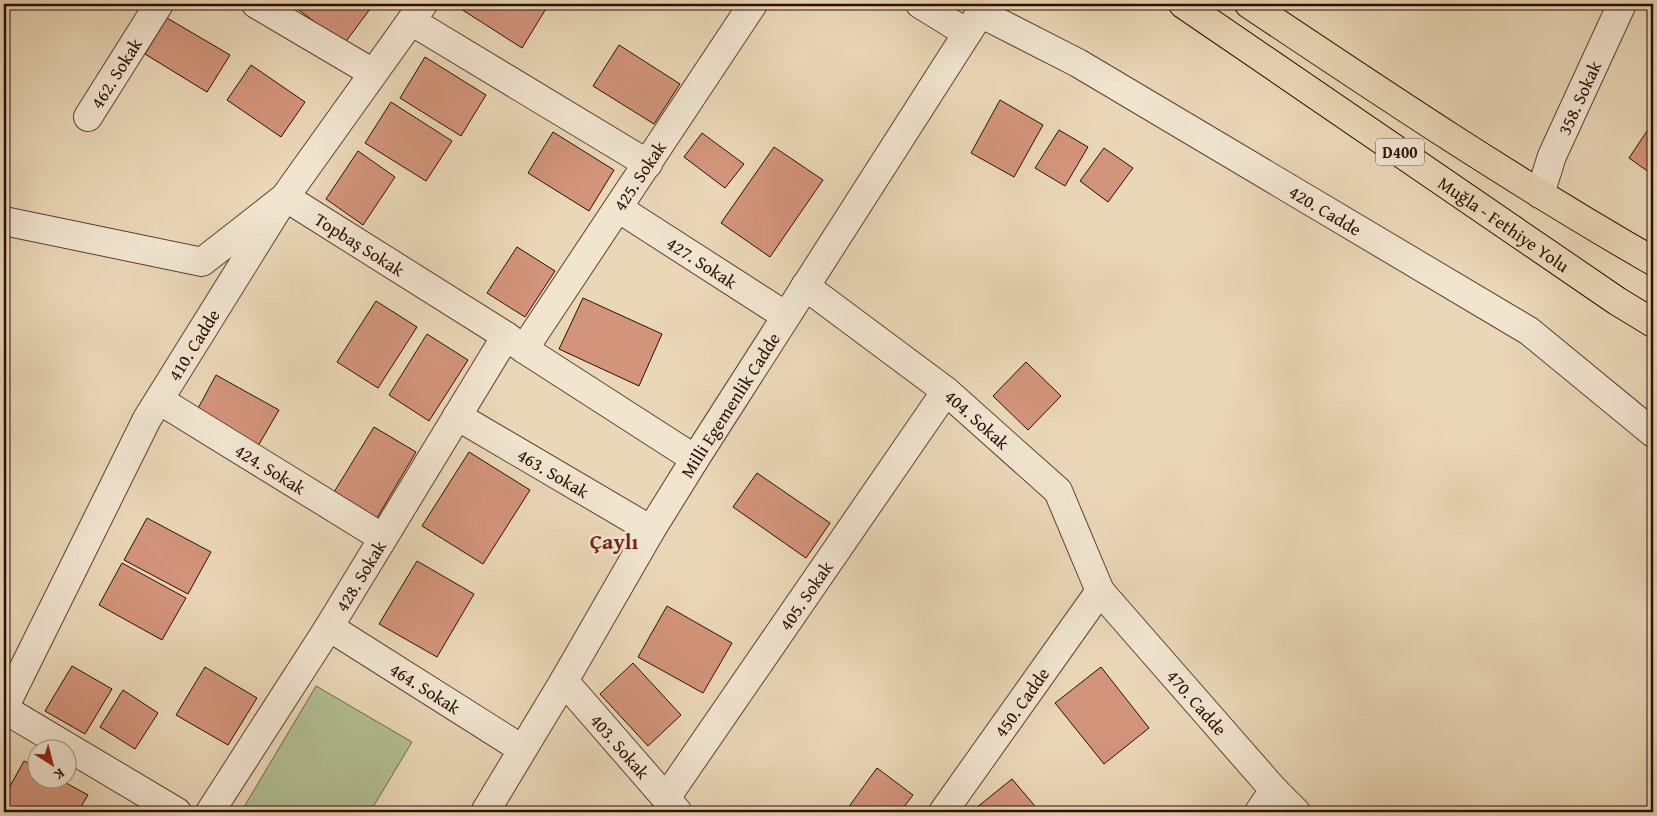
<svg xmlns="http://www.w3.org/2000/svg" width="1657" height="816" font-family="'Gentium Book Plus',serif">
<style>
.green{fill:#b1bf93;stroke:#6e664a}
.building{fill:#d2947a;stroke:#2c0e00}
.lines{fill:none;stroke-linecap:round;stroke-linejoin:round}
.minor-casing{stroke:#5c402e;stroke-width:30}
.highway-casing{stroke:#2c0e00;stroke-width:30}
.minor{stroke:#f1e5d0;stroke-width:28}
.highway{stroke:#ead7b7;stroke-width:28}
.labels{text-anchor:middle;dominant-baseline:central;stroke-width:5;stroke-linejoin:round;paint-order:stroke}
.shield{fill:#f1e5d0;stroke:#674e3e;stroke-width:1}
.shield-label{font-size:16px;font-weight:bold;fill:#2c0e00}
.street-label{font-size:18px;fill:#2c0e00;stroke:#f1e5d0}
.district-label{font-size:22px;font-weight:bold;fill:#7a1f14;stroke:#f1e5d0}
</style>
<rect width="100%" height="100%" fill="#ead7b7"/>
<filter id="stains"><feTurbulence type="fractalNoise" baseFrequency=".004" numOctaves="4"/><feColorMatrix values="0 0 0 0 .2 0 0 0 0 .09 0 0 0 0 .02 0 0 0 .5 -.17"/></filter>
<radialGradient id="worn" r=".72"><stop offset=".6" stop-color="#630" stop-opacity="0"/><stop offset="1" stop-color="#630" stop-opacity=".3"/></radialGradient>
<path class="green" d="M316 686 412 742 370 812H241Z"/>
<g class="building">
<path d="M291 4H371L373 5 344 44Z"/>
<path d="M464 4H542L547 7 522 48 461 9Z"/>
<path d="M167 18 230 55 207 92 145 54Z"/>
<path d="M619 45 680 84 654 124 593 86Z"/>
<path d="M425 57 486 95 461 136 400 98Z"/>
<path d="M251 65 305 102 281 137 227 100Z"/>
<path d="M1000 100 1043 125 1014 177 971 153Z"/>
<path d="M391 102 452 141 426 181 365 143Z"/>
<path d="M1653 122V175L1629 158Z"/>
<path d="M1059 130 1088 147 1065 186 1035 168Z"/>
<path d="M553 132 614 170 589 211 528 173Z"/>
<path d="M702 133 744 164 725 188 684 157Z"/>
<path d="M774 147 823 180 770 257 721 223Z"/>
<path d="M1104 148 1133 168 1108 202 1080 181Z"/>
<path d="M358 151 395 177 363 225 326 199Z"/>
<path d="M517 247 555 271 525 317 487 293Z"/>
<path d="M583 298 662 334 639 386 559 349Z"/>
<path d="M376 301 417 327 378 388 337 362Z"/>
<path d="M427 334 468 360 429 421 389 395Z"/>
<path d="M1026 362 1061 396 1028 430 993 396Z"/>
<path d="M216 375 279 410 258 446 196 412Z"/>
<path d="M374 427 416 452 374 523 331 497Z"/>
<path d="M469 452 530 490 483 564 422 526Z"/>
<path d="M757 473 830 523 806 558 733 507Z"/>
<path d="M147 518 211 552 188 594 124 560Z"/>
<path d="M417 561 474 594 437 657 379 624Z"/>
<path d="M122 563 186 598 162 640 99 605Z"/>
<path d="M667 606 732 643 703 693 638 657Z"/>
<path d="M633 663 681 715 648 746 600 694Z"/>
<path d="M72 666 112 689 85 734 45 711Z"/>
<path d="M205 667 257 698 228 745 176 715Z"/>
<path d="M1101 667 1149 728 1104 764 1055 703Z"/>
<path d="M123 690 158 713 135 749 100 727Z"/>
<path d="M24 761 38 768V778H57L88 795 78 812H19L4 804V797Z"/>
<path d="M877 768 913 795 900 812H845Z"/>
<path d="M1012 779 1040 812H971Z"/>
</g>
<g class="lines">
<defs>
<g id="minor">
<path d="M256 4 373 73"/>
<path d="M920 4 967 33"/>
<path id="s1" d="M980 13 1078 63 1529 331 1653 433"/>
<path d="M411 21 648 164"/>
<path id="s2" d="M88 117 159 4"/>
<path id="s3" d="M1540 194 1552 156 1622 4"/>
<path id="s4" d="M618 208 786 316"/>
<path id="s5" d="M4 221 202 262 285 197 506 336 524 349 695 459"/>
<path id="s6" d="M805 286 946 391 1058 491 1100 591 1274 790 1296 812"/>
<path id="s7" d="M524 349 753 4"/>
<path id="s8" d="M159 400 383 538"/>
<path id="s9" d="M457 416 651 530"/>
<path id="s10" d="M329 627 522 749"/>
<path id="s11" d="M564 681 677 811"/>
<path id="s12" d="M4 708 147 419 285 197 423 4"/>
<path d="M4 709 177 812"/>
<path id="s13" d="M666 798 946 391"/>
<path id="s14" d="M210 812 329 627 506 336"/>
<path id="s15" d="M485 812 564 681 651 530 695 459 986 4"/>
<path id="s16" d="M943 812 1100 591"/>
<path d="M1259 812 1274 790"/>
</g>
<g id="highway">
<path id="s17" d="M1183 4 1617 301 1653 323"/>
<path d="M1249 4C1382 93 1515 182 1653 261"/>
</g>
</defs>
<use href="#minor" class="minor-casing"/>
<use href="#highway" class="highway-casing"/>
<use href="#minor" class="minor"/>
<use href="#highway" class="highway"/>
</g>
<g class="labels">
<rect class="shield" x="1376" y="138.5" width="48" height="27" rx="4"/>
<g class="shield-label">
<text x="1400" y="152">D400</text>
</g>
<g class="street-label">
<text stroke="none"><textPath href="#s2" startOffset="52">462. Sokak</textPath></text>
<text stroke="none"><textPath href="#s3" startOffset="104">358. Sokak</textPath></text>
<text stroke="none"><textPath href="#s7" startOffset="208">425. Sokak</textPath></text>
<text stroke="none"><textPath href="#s1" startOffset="398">420. Cadde</textPath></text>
<text stroke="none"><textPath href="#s17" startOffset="389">Muğla - Fethiye Yolu</textPath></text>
<text stroke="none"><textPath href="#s5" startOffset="396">Topbaş Sokak</textPath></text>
<text stroke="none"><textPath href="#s4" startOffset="100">427. Sokak</textPath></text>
<text stroke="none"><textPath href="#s12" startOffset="410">410. Cadde</textPath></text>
<text stroke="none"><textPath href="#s15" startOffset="475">Milli Egemenlik Cadde</textPath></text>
<text stroke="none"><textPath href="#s6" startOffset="218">404. Sokak</textPath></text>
<text stroke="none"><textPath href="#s8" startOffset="131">424. Sokak</textPath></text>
<text stroke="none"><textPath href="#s9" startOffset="112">463. Sokak</textPath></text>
<text stroke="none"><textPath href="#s14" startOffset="280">428. Sokak</textPath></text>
<text stroke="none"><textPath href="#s13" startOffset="246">405. Sokak</textPath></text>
<text stroke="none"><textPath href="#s10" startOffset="114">464. Sokak</textPath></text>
<text stroke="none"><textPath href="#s16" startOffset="135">450. Cadde</textPath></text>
<text stroke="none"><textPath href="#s6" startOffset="582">470. Cadde</textPath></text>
<text stroke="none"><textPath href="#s11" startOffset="86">403. Sokak</textPath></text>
</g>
<g class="district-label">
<text x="614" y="541">Çaylı</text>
</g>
</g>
<rect width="1657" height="816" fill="none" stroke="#ead7b7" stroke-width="20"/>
<rect x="5" y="5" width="1647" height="806" fill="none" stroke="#2c0e00" stroke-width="2.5"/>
<rect x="10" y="10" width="1637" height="796" fill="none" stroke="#2c0e00"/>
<g transform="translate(52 764) rotate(144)"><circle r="24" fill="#f1e5d0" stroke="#a28f7d"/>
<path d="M0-4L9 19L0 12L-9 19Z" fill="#8f2418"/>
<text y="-8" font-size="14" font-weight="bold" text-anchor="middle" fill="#2c0e00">K</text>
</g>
<rect width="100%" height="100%" filter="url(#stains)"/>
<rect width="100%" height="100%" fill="url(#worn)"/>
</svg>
